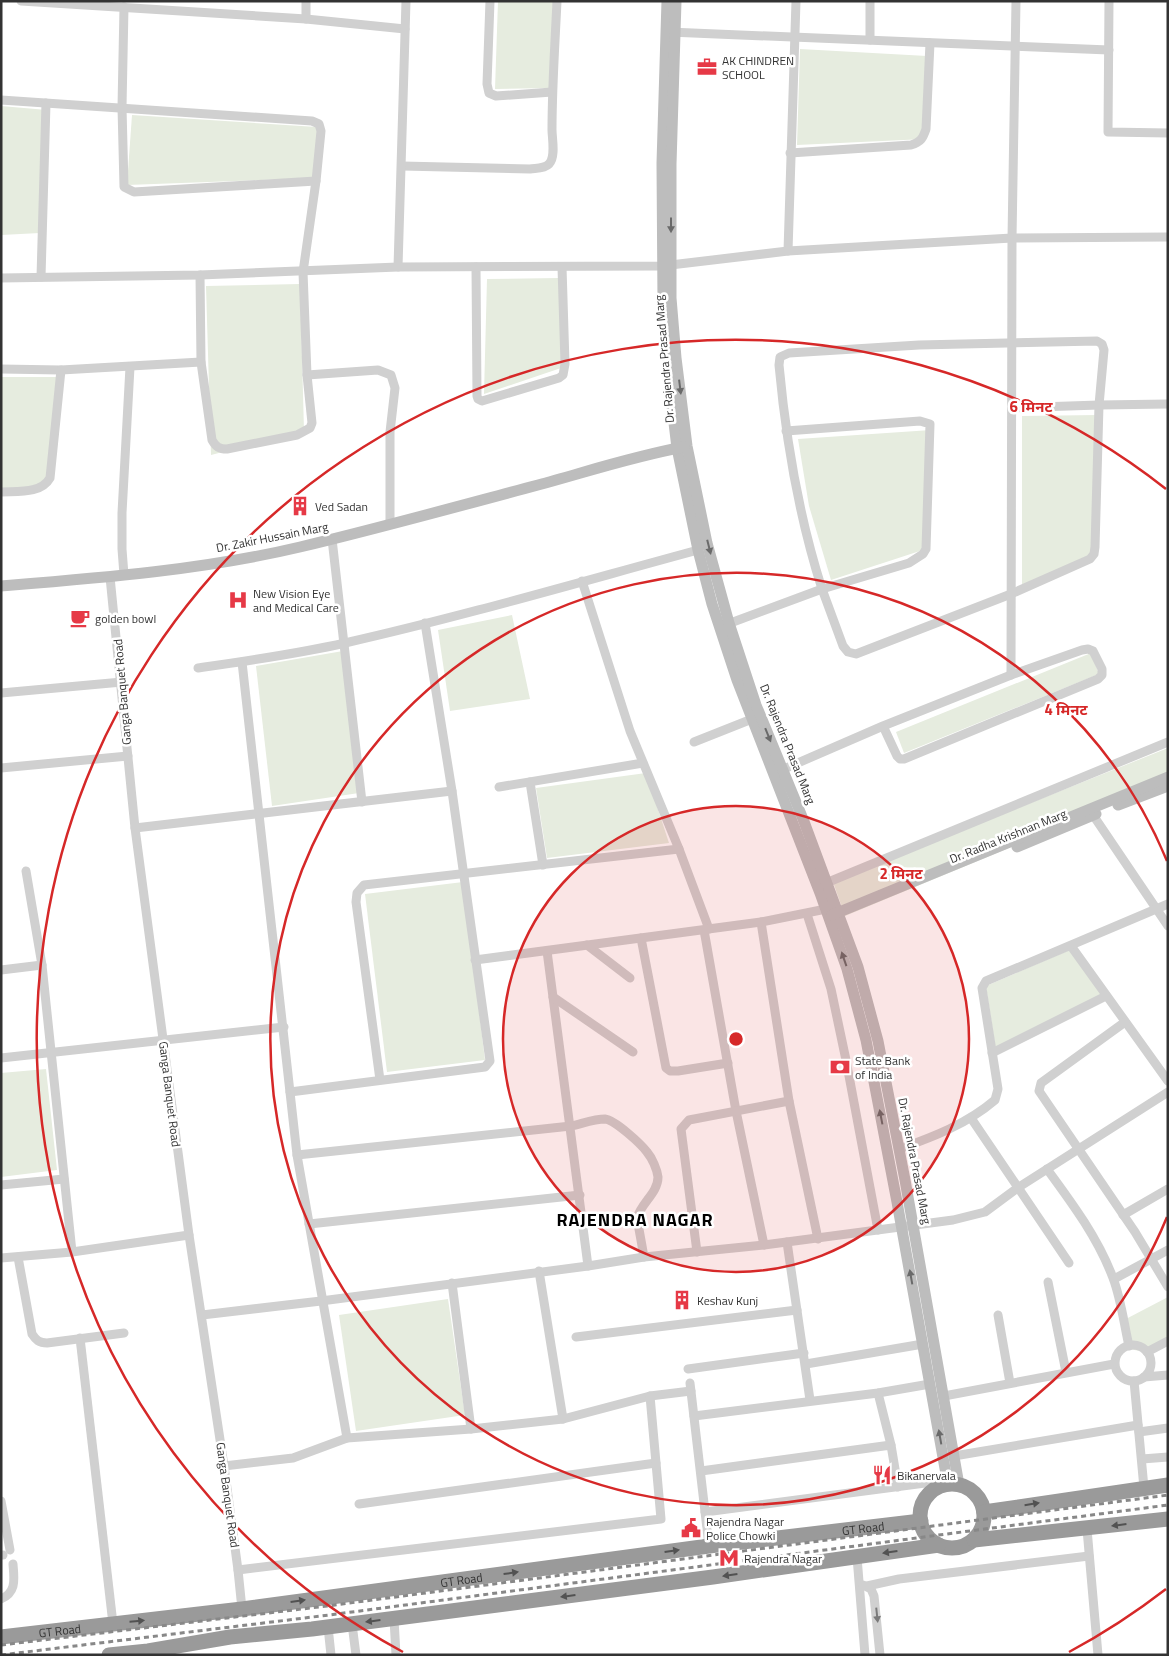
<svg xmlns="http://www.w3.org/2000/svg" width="1169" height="1656" font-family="'Titillium Web','Noto Sans Devanagari',sans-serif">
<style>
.green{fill:#e6ecdf}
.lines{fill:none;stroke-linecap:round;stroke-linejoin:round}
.street{stroke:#d0d0d0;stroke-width:9}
.secondary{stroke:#bdbdbd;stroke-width:11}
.highway{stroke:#9a9a9a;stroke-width:15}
.rail{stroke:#888;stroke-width:3;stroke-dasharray:5 4;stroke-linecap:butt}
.oneway{fill:#6a6a6a}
.oneway2{fill:#525252}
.oneway3{fill:#7a7a7a}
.ring{fill:none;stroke:#d62828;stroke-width:2.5}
.labels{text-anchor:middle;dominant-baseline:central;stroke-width:5;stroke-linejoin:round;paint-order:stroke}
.poi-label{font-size:12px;fill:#333;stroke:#fff;text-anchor:start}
.street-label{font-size:12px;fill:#333;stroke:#fff}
.district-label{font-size:18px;font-weight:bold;letter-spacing:1px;fill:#000;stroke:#fff}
.centre{fill:#d62828;stroke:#fff;stroke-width:2.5}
.ring-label{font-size:15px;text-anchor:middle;font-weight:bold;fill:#d62828;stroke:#fff;stroke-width:5;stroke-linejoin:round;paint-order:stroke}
</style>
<rect width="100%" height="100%" fill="#fff"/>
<g class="green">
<path d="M498 1H553L551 88 495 89Z"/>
<path d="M800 49 927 56 925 139 797 145Z"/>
<path d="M1 106 47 110 40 233 1 235Z"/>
<path d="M132 115 317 127 316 178 127 185Z"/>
<path d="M559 278 561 368 484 394 487 279Z"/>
<path d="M300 284 304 431 211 455 206 286Z"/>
<path d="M1 377H60L47 488 1 490Z"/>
<path d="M1098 415 1096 556 1022 587V416Z"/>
<path d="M931 430 926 549 831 580 809 506 798 439Z"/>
<path d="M512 615 530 699 450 711 438 630Z"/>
<path d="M343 651 359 793 272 806 256 666Z"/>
<path d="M1091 653 1099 674 904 753 896 732Z"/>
<path d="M1168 748V782L845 916 833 882Z"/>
<path d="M646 773 669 843 547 858 536 788Z"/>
<path d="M463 882 485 1060 387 1072 365 894Z"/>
<path d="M1072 949 1104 993 996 1051 986 986Z"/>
<path d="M46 1069 57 1170 1 1177V1073Z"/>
<path d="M1168 1297V1343L1151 1353 1129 1349 1124 1320Z"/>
<path d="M448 1299 465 1415 356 1431 339 1315Z"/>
</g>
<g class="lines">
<g class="street">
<path d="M21 1 306 19 405 29"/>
<path d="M490 1 487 84 489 93 496 96 552 92"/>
<path d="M1109 1 1108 132 1168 133"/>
<path d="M124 7 122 107 124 187 134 192 316 181"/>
<path d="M306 19V1"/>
<path d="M669 32 1109 50"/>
<path d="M870 40V1"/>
<path d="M1 100 312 121 319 124 321 131 316 181 303 272 307 375 312 423 310 428 297 435 227 449C219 449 216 447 212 440L201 362 200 275"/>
<path d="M790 153 911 145C921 142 923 138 926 129L930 43"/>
<path d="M402 166 530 169C536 168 544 169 549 164 556 157 552 138 552 130 552 87 555 44 557 1"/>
<path d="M788 251 796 1"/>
<path d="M398 267 406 1"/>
<path d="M476 267 477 396 478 399 482 401 559 378 563 375 565 364 562 267"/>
<path d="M41 277 46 103"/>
<path d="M1 278 200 275 398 267 662 266 788 251 1012 238 1168 237"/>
<path d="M1097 341 1102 344 1104 350 1099 405 1095 547 1094 554 1090 559 1011 594 856 654 848 652 843 646C836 627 829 608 822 589 799 517 786 441 779 365L780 357 789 353 919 345Z"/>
<path d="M1 369 61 370 201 362"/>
<path d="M307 375 378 370 391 375 395 388 390 432V523"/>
<path d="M1012 408 1099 405 1168 404"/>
<path d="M1 492C18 491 41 494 50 478L61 370"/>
<path d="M332 539 362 802"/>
<path d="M124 575 122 549V513L130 367"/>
<path d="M110 577 135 828 189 1235 224 1466 238 1570 242 1609"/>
<path d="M582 581 630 731 679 849 709 929"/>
<path d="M725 625 822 589 909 563 923 554 926 549 930 424 920 421 786 431"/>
<path d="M242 662 297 1155 347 1438"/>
<path d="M198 668C247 661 297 654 345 643 464 616 580 582 698 550"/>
<path d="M1011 675 1012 238 1016 1"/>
<path d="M1 693 122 682"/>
<path d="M694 742 752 719"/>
<path d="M1 768 128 756"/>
<path d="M777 772 883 726 1011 675 1082 650 1088 649 1093 651 1102 669V675L1098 679 904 759H900L897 756 883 726"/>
<path d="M530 782 543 865"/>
<path d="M499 787 643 763"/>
<path d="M1093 815 1168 926"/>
<path d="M135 828 452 791"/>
<path d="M26 871 42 965 72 1252"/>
<path d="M826 883 1168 742"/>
<path d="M807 914 831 989 846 1060 878 1230"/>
<path d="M761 922 789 1101 818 1239"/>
<path d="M704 930 736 1111 764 1245"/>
<path d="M641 938 666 1068 670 1071H678L728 1063"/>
<path d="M587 945 630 978"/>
<path d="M1071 946 1168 1081"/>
<path d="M547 951 588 1266"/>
<path d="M475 960 761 922 826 909"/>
<path d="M1 970 42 965"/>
<path d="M553 997 633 1052"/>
<path d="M1125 1022 1041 1083 1039 1091 1135 1232 1168 1287"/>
<path d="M992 1053 1106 996"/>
<path d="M1 1058 284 1027"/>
<path d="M380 1080 356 902 357 893 364 885 679 849"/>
<path d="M290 1092 485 1067 490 1061 452 791 425 623"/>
<path d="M971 1118 1069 1263"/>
<path d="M899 1149C933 1137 967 1124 995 1100L998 1089 982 988 986 981 1168 904"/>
<path d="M297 1155 571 1126C581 1124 594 1119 605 1119 615 1120 641 1144 647 1152 652 1158 657 1169 658 1177 658 1193 641 1203 637 1218L644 1257"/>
<path d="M1047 1169C1072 1203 1098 1238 1113 1278 1121 1299 1124 1324 1129 1346"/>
<path d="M1 1185 64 1179"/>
<path d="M1123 1215 1168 1189"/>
<path d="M309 1224 580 1195"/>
<path d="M787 1242 810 1400"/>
<path d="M697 1252 681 1129 689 1120 789 1101"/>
<path d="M18 1257 32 1334C36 1340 39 1343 47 1343L124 1333"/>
<path d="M1 1258 72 1252 189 1235"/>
<path d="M539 1271 563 1419"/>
<path d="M1114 1279 1168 1250"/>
<path d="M1048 1282 1066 1372"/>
<path d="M452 1283 471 1429"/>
<path d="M202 1315 321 1301 588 1266 644 1257 764 1245 953 1220 985 1212 1019 1187 1168 1092"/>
<path d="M998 1315 1010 1383"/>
<path d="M576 1337 797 1310"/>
<path d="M80 1338 113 1624"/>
<circle cx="1133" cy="1363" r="18"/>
<path d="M1147 1352 1168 1341"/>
<path d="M806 1364 923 1344"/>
<path d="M688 1369 804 1353"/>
<path d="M1144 1377 1168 1375"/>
<path d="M1134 1381 1144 1488"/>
<path d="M690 1383 709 1546"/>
<path d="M878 1393 891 1445"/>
<path d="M944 1396 1114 1364"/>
<path d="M694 1416 878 1393 930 1384"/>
<path d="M1139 1432 1168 1428"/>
<path d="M954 1456 1138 1425"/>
<path d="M1142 1459 1168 1457"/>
<path d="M224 1466 293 1458 347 1438 471 1429 563 1419 650 1396 691 1391"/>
<path d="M701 1471 891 1445 898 1487"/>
<path d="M1 1501 10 1550"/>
<path d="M359 1504 656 1463"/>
<path d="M705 1512 948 1480"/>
<path d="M1087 1529 1098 1655"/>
<path d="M1 1555H3"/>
<path d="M857 1557 865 1655"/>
<path d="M238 1570 661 1519 650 1396"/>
<path d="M863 1585 871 1589 874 1596 880 1655"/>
<path d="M867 1586 899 1579 1089 1556"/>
<path d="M1 1599C17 1592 14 1579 13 1564"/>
<path d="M394 1619 396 1655"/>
<path d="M352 1624 356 1655"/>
<path d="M328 1627 331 1655"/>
</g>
<g class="secondary">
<path d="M667 1 662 163 663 303 670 389 677 448 698 550 712 604 737 680 820 893 847 969 866 1040 897 1202 948 1485"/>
<path d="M676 1 671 164V298L676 358 687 446 707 543 729 623 756 705 803 819 858 967 878 1041 905 1180 959 1485"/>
<path d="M1 586C100 578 203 570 300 547 380 528 459 506 538 485 586 472 634 456 684 447"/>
<path d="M1118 805 1168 786"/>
<path d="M1017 847 1096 814"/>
<path d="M832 915 1168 777"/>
</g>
<g class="highway">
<circle cx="952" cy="1516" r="32"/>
<path d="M984 1512 1168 1485"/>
<path d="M974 1540 1168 1519"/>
<path id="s1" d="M1 1637 242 1609 709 1546 921 1521"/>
<path d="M109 1655 148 1651 230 1637 312 1629 713 1577 939 1545"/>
</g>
<g class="rail">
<path d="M1 1645 327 1606 1168 1495"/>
<path d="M1 1655 329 1615 1168 1505"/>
</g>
</g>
<defs><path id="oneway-solid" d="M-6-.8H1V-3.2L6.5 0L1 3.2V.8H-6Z" transform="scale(1.25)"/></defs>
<g class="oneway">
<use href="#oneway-solid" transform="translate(671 225) rotate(90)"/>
<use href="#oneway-solid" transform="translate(680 387) rotate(83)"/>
<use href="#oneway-solid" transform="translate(709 547) rotate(76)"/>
<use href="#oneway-solid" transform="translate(768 735) rotate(68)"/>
<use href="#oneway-solid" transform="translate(844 959) rotate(-109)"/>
<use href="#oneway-solid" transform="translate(881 1117) rotate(-101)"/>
<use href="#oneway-solid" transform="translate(911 1277) rotate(-100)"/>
<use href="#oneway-solid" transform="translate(940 1437) rotate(-100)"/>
</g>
<g class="oneway2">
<use href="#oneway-solid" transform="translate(1032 1504) rotate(-9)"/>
<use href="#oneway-solid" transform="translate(1119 1525) rotate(173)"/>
<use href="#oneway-solid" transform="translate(672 1551) rotate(-8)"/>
<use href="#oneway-solid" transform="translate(890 1552) rotate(172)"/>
<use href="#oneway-solid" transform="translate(511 1573) rotate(-8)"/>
<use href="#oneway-solid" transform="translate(730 1575) rotate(172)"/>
<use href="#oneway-solid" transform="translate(568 1596) rotate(173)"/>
<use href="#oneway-solid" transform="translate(298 1601) rotate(-8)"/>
<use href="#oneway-solid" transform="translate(137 1621) rotate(-5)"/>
<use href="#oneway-solid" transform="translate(373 1621) rotate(173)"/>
</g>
<use class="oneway3" href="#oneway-solid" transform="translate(877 1615) rotate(84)"/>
<circle cx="736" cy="1039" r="233" fill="#d62828" fill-opacity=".12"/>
<g class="ring">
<circle cx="736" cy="1039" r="233"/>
<path d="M1167 1217A466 466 0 1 1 1167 861"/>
<path d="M1166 1589A698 698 0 0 1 1069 1652M403 1652A698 698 0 1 1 1166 489"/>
</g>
<defs>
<symbol id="office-bare" viewBox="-9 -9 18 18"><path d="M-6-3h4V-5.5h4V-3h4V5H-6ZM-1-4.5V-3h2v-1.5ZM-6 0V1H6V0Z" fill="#e63946" stroke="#fff" stroke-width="2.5" paint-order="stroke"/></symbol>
<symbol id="building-bare" viewBox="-9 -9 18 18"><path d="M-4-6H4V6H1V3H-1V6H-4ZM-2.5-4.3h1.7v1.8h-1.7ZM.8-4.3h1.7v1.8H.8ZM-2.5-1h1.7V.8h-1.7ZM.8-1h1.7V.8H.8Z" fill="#e63946" stroke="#fff" stroke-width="2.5" paint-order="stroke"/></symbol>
<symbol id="hospital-bare" viewBox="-9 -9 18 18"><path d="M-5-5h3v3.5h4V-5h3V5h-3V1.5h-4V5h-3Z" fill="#e63946" stroke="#fff" stroke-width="2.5" paint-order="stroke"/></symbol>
<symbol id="cafe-bare" viewBox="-9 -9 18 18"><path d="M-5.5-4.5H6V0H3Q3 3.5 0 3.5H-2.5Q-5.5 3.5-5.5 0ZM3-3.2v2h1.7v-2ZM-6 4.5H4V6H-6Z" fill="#e63946" stroke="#fff" stroke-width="2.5" paint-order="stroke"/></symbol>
<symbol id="bank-bare" viewBox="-9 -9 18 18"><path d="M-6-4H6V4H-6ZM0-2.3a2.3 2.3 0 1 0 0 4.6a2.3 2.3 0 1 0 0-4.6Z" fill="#e63946" stroke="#fff" stroke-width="2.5" paint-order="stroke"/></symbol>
<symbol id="restaurant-bare" viewBox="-9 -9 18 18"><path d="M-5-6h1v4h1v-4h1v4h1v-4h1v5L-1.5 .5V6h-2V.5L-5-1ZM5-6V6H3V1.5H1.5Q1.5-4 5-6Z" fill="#e63946" stroke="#fff" stroke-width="2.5" paint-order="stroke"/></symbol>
<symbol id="civic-bare" viewBox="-9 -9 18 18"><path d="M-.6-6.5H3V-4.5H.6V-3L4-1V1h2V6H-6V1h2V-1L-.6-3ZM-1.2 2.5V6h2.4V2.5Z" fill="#e63946" stroke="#fff" stroke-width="2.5" paint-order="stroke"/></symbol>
<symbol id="metro-bare" viewBox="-9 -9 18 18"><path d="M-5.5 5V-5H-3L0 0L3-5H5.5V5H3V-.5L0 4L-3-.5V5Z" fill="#e63946" stroke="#fff" stroke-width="2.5" paint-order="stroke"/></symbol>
</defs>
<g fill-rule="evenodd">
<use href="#office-bare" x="693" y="53" width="28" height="28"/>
<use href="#building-bare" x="286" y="492" width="28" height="28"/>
<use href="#hospital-bare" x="224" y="586" width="28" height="28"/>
<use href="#cafe-bare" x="66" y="604" width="28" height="28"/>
<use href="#bank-bare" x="826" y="1053" width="28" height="28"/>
<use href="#building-bare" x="668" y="1286" width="28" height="28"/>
<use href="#restaurant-bare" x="868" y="1461" width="28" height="28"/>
<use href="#civic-bare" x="677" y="1514" width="28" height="28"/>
<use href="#metro-bare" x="715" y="1544" width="28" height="28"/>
</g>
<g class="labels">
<g class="poi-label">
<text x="722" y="60">AK CHINDREN<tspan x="722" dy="14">SCHOOL</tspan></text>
<text x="315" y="506">Ved Sadan</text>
<text x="253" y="593">New Vision Eye<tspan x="253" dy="14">and Medical Care</tspan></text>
<text x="95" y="618">golden bowl</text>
<text x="855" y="1060">State Bank<tspan x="855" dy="14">of India</tspan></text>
<text x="697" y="1300">Keshav Kunj</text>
<text x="897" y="1475">Bikanervala</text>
<text x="706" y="1521">Rajendra Nagar<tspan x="706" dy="14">Police Chowki</tspan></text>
<text x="744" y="1558">Rajendra Nagar</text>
</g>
<g class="street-label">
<text transform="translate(664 359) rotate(-95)">Dr. Rajendra Prasad Marg</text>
<text transform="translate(272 537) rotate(-11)">Dr. Zakir Hussain Marg</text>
<text transform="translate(122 692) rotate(-95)">Ganga Banquet Road</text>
<text transform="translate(788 744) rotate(68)">Dr. Rajendra Prasad Marg</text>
<text transform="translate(1008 836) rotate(-22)">Dr. Radha Krishnan Marg</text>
<text transform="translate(170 1094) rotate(83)">Ganga Banquet Road</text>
<text transform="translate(915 1161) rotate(79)">Dr. Rajendra Prasad Marg</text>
<text transform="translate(228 1495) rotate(82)">Ganga Banquet Road</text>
<text stroke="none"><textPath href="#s1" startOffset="869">GT Road</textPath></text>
<text stroke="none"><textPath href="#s1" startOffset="464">GT Road</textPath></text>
<text stroke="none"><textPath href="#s1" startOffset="59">GT Road</textPath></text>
</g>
<g class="district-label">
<text x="635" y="1219">RAJENDRA NAGAR</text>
</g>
</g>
<circle cx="736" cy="1039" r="8" class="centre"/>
<g class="ring-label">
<text x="1031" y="412">6 मिनट</text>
<text x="1066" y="715">4 मिनट</text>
<text x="901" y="879">2 मिनट</text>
</g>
<rect width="1169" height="1656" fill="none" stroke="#333333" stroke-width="5"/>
</svg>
